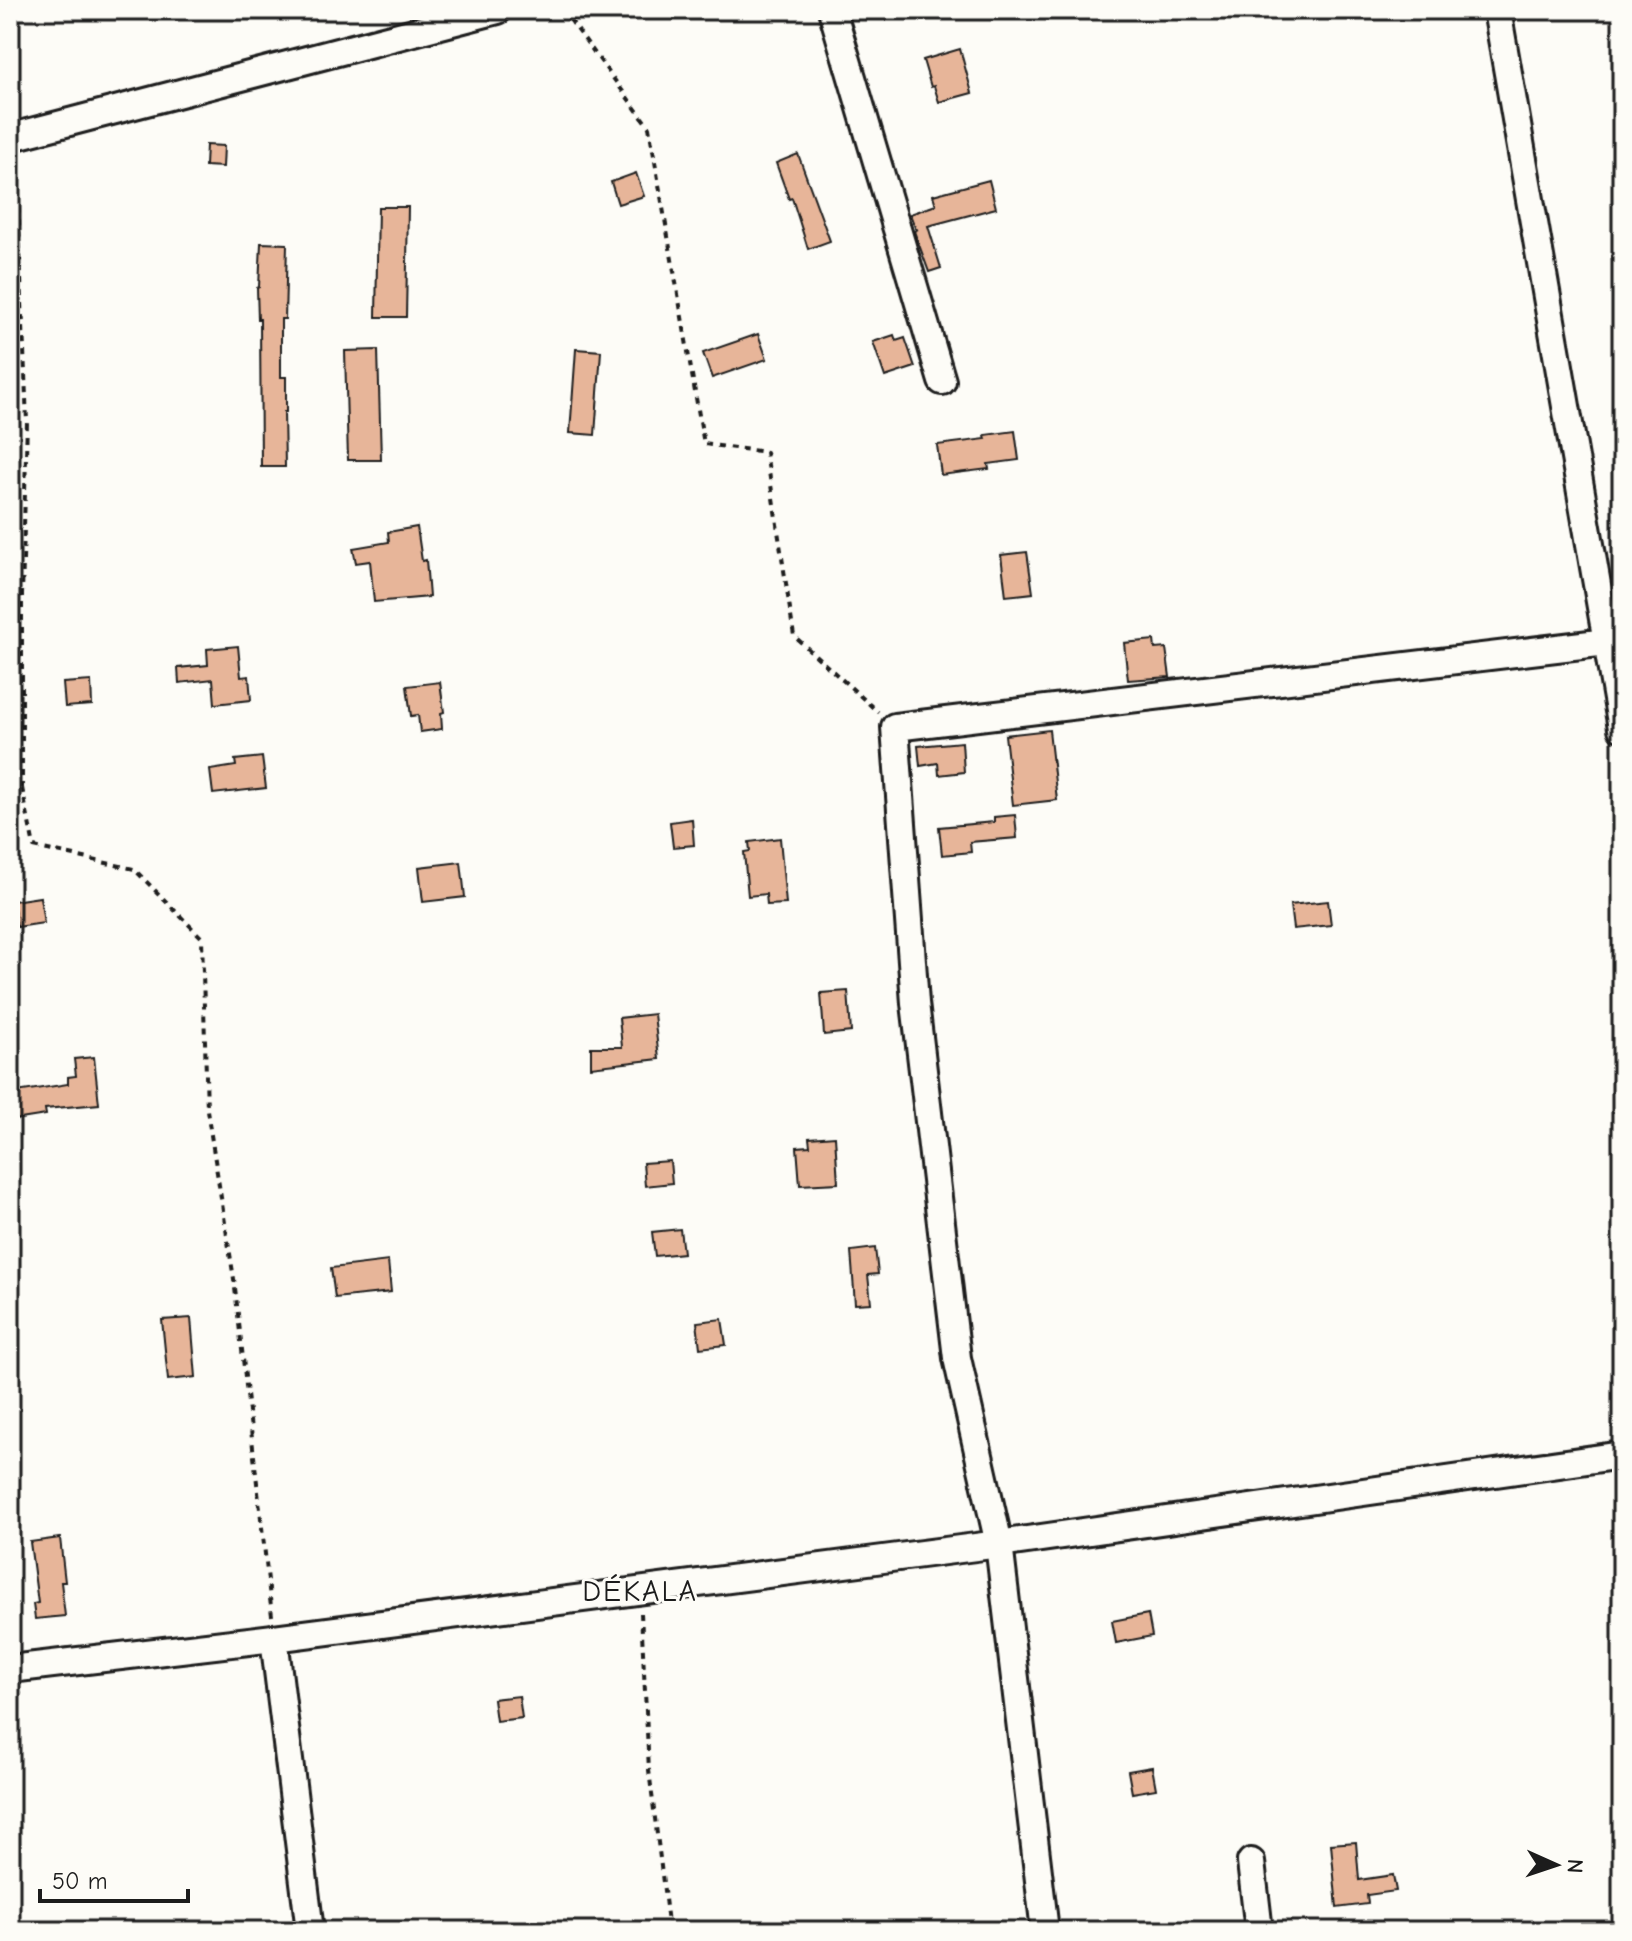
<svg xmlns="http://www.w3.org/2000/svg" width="1632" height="1941" font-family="'Comic Neue',sans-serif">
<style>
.building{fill:#e7b599;stroke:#1c1c1c;stroke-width:2}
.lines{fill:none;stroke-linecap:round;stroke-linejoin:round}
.minor-casing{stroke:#1c1c1c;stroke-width:32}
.path{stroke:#1c1c1c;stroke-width:4;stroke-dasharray:6 6;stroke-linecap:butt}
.minor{stroke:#fdfcf7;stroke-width:26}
.labels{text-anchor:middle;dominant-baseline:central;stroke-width:6;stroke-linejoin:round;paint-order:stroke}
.quarter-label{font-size:30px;letter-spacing:2px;fill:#1c1c1c;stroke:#fdfcf7}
</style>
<rect width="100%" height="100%" fill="#fdfcf7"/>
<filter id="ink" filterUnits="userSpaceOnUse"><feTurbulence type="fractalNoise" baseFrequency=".0125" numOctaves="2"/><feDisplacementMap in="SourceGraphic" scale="16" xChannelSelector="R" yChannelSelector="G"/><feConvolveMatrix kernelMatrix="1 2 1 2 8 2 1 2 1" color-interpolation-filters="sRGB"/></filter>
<g filter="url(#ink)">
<g class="building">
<path d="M960 49 972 93 939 102 934 86 931 87 923 60Z"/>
<path d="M206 145 224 146 223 167 205 166Z"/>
<path d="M798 154 830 241 808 249 792 198 789 199 776 163Z"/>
<path d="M636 173 644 196 618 204 611 182Z"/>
<path d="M989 180 996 208 928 226 941 268 929 272 914 231 918 229 916 230 910 214 936 205 933 195Z"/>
<path d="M378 207H408L406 317H376Z"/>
<path d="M261 243 287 244 285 319H281V377H286V412H284L285 467H261L260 319H258L257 288 259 287Z"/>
<path d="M758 334 767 359 712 378 703 353Z"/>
<path d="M894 335 896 341 905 338 915 367 885 377 873 342Z"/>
<path d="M576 349 601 351 595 435 570 433Z"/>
<path d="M378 350 381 460H348L345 351Z"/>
<path d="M1015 431 1019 460 988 464 989 469 941 475 937 445 986 439 985 435Z"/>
<path d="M417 527 422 561 426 560 429 597 374 602 370 561 356 563 353 548 389 542 388 532Z"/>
<path d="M1027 552 1033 593 1006 596 1001 555Z"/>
<path d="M1154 640 1155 649 1166 648 1170 677 1128 680 1124 643Z"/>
<path d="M238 646 241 677 249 676 251 700 215 704 213 679 179 683 178 668 208 665 207 649Z"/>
<path d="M91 681 92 705 65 707 63 683Z"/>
<path d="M440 682 444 712 441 713 442 729 420 732 418 715 411 716 407 686Z"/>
<path d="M1049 730 1057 800 1013 805 1005 735Z"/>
<path d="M962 742 964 772 939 775 938 763 920 766 918 746Z"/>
<path d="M262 757 266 788 213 794 210 770 236 766 235 760Z"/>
<path d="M1015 815 1017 838 970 842 971 852 942 855 939 827 994 822V817Z"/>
<path d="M692 819 694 845 673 847 670 822Z"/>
<path d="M780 838 786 904 767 905 766 894 748 896 744 852 750 851 749 842Z"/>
<path d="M461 862 465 897 423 902 419 867Z"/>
<path d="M40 897 44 923 17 927 13 901Z"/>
<path d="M1328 901 1331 925 1293 929 1290 905Z"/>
<path d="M848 991 851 1032 824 1035 821 993Z"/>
<path d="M654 1014 659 1059 591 1067V1047H622L619 1018Z"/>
<path d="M94 1057 99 1104 45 1109 46 1115 14 1120 10 1093 68 1084V1077L76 1076 74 1059Z"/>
<path d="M835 1136 838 1183 800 1185 797 1147 810 1146 809 1138Z"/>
<path d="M670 1161 672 1183 645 1186 643 1163Z"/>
<path d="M680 1229 683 1253 655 1256 652 1232Z"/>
<path d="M875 1248 878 1274 868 1275 871 1303 855 1304 851 1251Z"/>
<path d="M388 1261 391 1292 335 1298 331 1268Z"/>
<path d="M191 1318 196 1377 168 1380 162 1320Z"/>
<path d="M722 1319 726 1345 700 1348 697 1322Z"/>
<path d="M60 1538 65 1582H61L65 1616 35 1619 33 1604 38 1603 30 1542Z"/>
<path d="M1148 1614 1152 1636 1116 1643 1112 1621Z"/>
<path d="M519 1696 522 1718 496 1721 493 1699Z"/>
<path d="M1152 1767 1156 1789 1132 1793 1128 1771Z"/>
<path d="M1356 1842 1359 1880 1393 1875 1396 1891 1367 1895 1368 1904 1337 1908 1331 1844Z"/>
</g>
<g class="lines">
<defs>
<g id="minor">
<path d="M832 10 942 381"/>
<path d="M1497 10 1622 728"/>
<path d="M16 136 498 10"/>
<path d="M274 1638 310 1931"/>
<path d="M10 1669 274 1638 999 1544 1622 1455"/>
<path d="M1251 1862 1259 1931"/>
<path d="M1045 1931 999 1544 957 1358 915 1003 895 727 1607 642"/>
</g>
</defs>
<use href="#minor" class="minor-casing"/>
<g class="path">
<path d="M563 10 649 127 704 444 766 452 794 636 878 712"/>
<path d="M22 788 34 847 134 869 202 938 207 1110 234 1279 272 1616"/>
<path d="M10 793 22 788V595L27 422 16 157"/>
<path d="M641 1613 649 1770 669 1931"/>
<path d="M10 1699 21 1692"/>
</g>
<use href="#minor" class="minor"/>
</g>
</g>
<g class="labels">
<g class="quarter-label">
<text x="640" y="1591">DÉKALA</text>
</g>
</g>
<rect width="1632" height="1941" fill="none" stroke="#fdfcf7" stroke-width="40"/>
<rect x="20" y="20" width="1592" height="1901" fill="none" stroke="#1c1c1c" stroke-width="3" filter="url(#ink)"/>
<g transform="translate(1556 1865) rotate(93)" stroke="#fdfcf7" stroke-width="6" paint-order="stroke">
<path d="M0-6L14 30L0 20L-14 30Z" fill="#1c1c1c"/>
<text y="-12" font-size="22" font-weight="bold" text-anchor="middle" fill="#1c1c1c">N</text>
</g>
<path d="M40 1889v12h148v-12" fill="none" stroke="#1c1c1c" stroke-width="4"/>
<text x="52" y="1889" font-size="24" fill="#1c1c1c" stroke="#fdfcf7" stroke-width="6" paint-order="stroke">50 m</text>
</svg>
